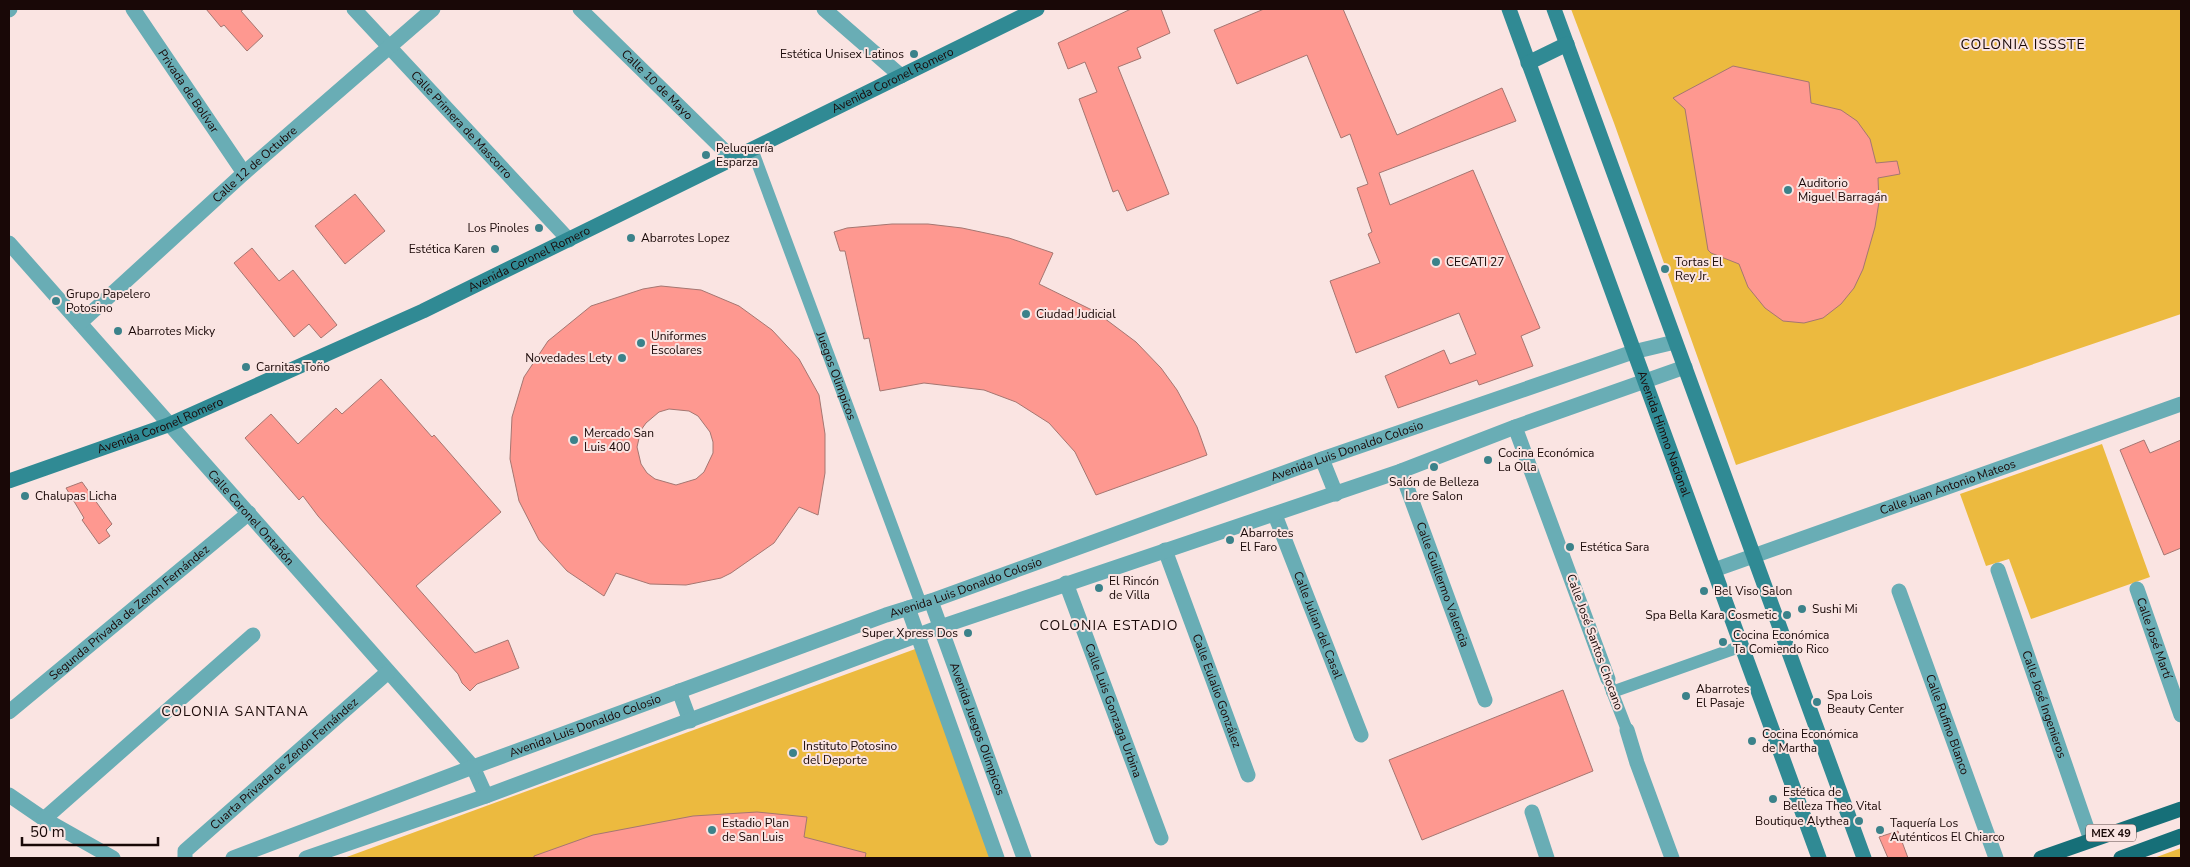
<svg xmlns="http://www.w3.org/2000/svg" width="2190" height="867" font-family="'Nunito Sans',sans-serif">
<style>
.green{fill:#ecba3f}
.building{fill:#fe9890;stroke:#a57671;fill-rule:evenodd}
.lines{fill:none;stroke-linecap:round;stroke-linejoin:round}
.pedestrian{stroke:#69adb5;stroke-width:12}
.minor{stroke:#69adb5;stroke-width:15}
.tertiary{stroke:#69adb5;stroke-width:15}
.secondary{stroke:#308a94;stroke-width:15}
.primary{stroke:#166f78;stroke-width:15}
.poi-dot{fill:#3b828a;stroke:#fae4e2;stroke-width:2}
.labels{text-anchor:middle;dominant-baseline:central;stroke-width:4;stroke-linejoin:round;paint-order:stroke}
.shield{fill:#fae4e2;stroke:#5c4a49;stroke-width:1}
.shield-label{font-size:11px;font-weight:bold;fill:#190807}
.poi-label{font-size:12px;fill:#190807;stroke:#fae4e2;text-anchor:start}
.street-label{font-size:12px;fill:#190807;stroke:#fae4e2}
.neighbourhood-label{font-size:14px;letter-spacing:1px;fill:#190807;stroke:#fae4e2}
</style>
<rect width="100%" height="100%" fill="#fae4e2"/>
<g class="green">
<path d="M1571 9H2181V314L1736 465 1614 123Z"/>
<path d="M2102 444 2150 577 2031 619 2009 559 1986 566 1960 494Z"/>
<path d="M918 648 991 858H344Z"/>
<path d="M2181 848V858H2154Z"/>
</g>
<g class="building">
<path d="M206 9H244L241 11 263 36 247 51 224 25 221 27Z"/>
<path d="M1131 9H1161L1170 33 1137 48 1141 58 1118 67 1169 194 1127 211 1118 190 1113 192 1079 99 1097 92 1085 62 1068 69 1058 43Z"/>
<path d="M1264 9H1343L1397 135 1502 88 1516 121 1379 173 1390 205 1473 170 1540 328 1521 336 1533 366 1479 385 1477 380 1398 408 1385 376 1444 350 1450 364 1476 354 1459 313 1356 353 1330 281 1380 263 1368 234 1372 232 1357 188 1368 184 1350 134 1341 138 1307 55 1237 84 1214 30Z"/>
<path d="M1733 66 1809 82 1811 103 1841 110 1857 121 1870 139 1876 163 1897 161 1900 174 1878 178 1879 202 1875 227 1863 269 1854 288 1841 304 1823 318 1804 323 1783 321 1765 308 1748 287 1739 264 1711 253 1708 250 1685 109 1673 98Z"/>
<path d="M355 194 385 231 345 264 315 226Z"/>
<path d="M892 224H928L962 228 1009 238 1053 253 1039 284 1096 312 1136 342 1161 368 1177 390 1197 427 1207 455 1096 495 1075 452 1049 423 1016 402 984 390 924 383 880 391 869 338 864 339 845 251H840L834 232 847 228Z"/>
<path d="M252 248 279 281 293 270 337 325 321 338 309 324 294 337 234 263Z"/>
<path d="M661 286 701 290 739 306 772 330 799 359 819 395 825 434V473L818 515 799 507 774 543 731 573 721 578 686 585 650 584 616 573 604 596 567 571 539 540 519 501 510 459 512 417 524 377 548 341 591 306 643 289ZM669 409 689 411 698 416 710 432 713 442V453L704 472 696 479 676 485 655 479 647 473 641 464 637 447 641 430 646 423 659 412Z"/>
<path d="M381 379 432 437 434 435 501 512 416 586 475 653 508 640 519 668 477 684 470 691 462 683 458 674 318 516 303 496 299 500 245 438 271 414 298 444 336 408 342 414Z"/>
<path d="M2144 440 2150 453 2181 440V548L2164 555 2120 450Z"/>
<path d="M82 482 112 524 106 530 110 536 99 544 82 520 84 518 66 488Z"/>
<path d="M1563 690 1593 771 1422 840 1389 760Z"/>
<path d="M757 812 807 817 804 837 866 853 865 858H534V856L593 835 693 816Z"/>
<path d="M1898 831 1908 858H1888L1879 837Z"/>
</g>
<g class="lines">
<g class="pedestrian">
<path id="s1" d="M752 149 921 604"/>
<path d="M1610 686 1627 730"/>
<path d="M1612 692 1742 646"/>
</g>
<g class="minor">
<path id="s2" d="M133 9 244 173"/>
<path id="s3" d="M354 9 569 240"/>
<path id="s4" d="M580 9 733 159"/>
<path d="M824 9 901 76"/>
<path d="M9 10 10 9"/>
<path id="s5" d="M9 243C163 418 317 593 473 767L486 796"/>
<path id="s6" d="M80 323 244 173 433 9"/>
<path d="M1515 427 1608 679"/>
<path id="s7" d="M1401 471 1485 700"/>
<path id="s8" d="M1275 515 1361 735"/>
<path id="s9" d="M1165 550 1248 775"/>
<path id="s10" d="M1714 570 2181 404"/>
<path id="s11" d="M1998 570 2091 840"/>
<path id="s12" d="M1066 583 1161 838"/>
<path id="s13" d="M2137 589 2181 715"/>
<path id="s14" d="M1899 591 1996 858"/>
<path id="s15" d="M9 712 249 513"/>
<path d="M1627 730 1637 763 1672 858"/>
<path d="M9 795 44 819 113 858"/>
<path d="M1532 812 1547 858"/>
<path d="M44 819 253 635"/>
<path id="s16" d="M185 858V851L388 672"/>
</g>
<g class="tertiary">
<path d="M1322 459 1336 494"/>
<path id="s17" d="M931 601 1024 858"/>
<path d="M908 608 997 858"/>
<path d="M679 691 690 721"/>
<path id="s18" d="M233 858 473 767 886 615 931 601 1322 459 1633 352 1675 342"/>
<path d="M306 858 486 796 940 627 1401 471 1515 427 1685 367"/>
</g>
<g class="secondary">
<path id="s19" d="M1509 9 1819 858"/>
<path d="M1554 9 1864 858"/>
<path d="M1528 63 1567 44"/>
<path id="s20" d="M9 481 168 425 423 311 1037 9"/>
</g>
<g class="primary">
<path d="M2041 858 2181 809"/>
<path d="M2121 858 2181 836"/>
</g>
</g>
<g class="poi-dot">
<circle cx="914" cy="54" r="5"/>
<circle cx="706" cy="155" r="5"/>
<circle cx="1788" cy="190" r="5"/>
<circle cx="539" cy="228" r="5"/>
<circle cx="631" cy="238" r="5"/>
<circle cx="495" cy="249" r="5"/>
<circle cx="1436" cy="262" r="5"/>
<circle cx="1665" cy="269" r="5"/>
<circle cx="56" cy="301" r="5"/>
<circle cx="1026" cy="314" r="5"/>
<circle cx="118" cy="331" r="5"/>
<circle cx="641" cy="343" r="5"/>
<circle cx="622" cy="358" r="5"/>
<circle cx="246" cy="367" r="5"/>
<circle cx="574" cy="440" r="5"/>
<circle cx="1488" cy="460" r="5"/>
<circle cx="1434" cy="467" r="5"/>
<circle cx="25" cy="496" r="5"/>
<circle cx="1230" cy="540" r="5"/>
<circle cx="1570" cy="547" r="5"/>
<circle cx="1099" cy="588" r="5"/>
<circle cx="1704" cy="591" r="5"/>
<circle cx="1802" cy="609" r="5"/>
<circle cx="1787" cy="615" r="5"/>
<circle cx="968" cy="633" r="5"/>
<circle cx="1723" cy="642" r="5"/>
<circle cx="1686" cy="696" r="5"/>
<circle cx="1817" cy="702" r="5"/>
<circle cx="1752" cy="741" r="5"/>
<circle cx="793" cy="753" r="5"/>
<circle cx="1773" cy="799" r="5"/>
<circle cx="1859" cy="821" r="5"/>
<circle cx="712" cy="830" r="5"/>
<circle cx="1880" cy="830" r="5"/>
</g>
<g class="labels">
<rect class="shield" x="2086" y="824.5" width="50" height="17" rx="4"/>
<g class="shield-label">
<text x="2111" y="833">MEX 49</text>
</g>
<g class="poi-label">
<text x="904" y="54" text-anchor="end">Estética Unisex Latinos</text>
<text x="716" y="148">Peluquería<tspan x="716" dy="14">Esparza</tspan></text>
<text x="1798" y="183">Auditorio<tspan x="1798" dy="14">Miguel Barragán</tspan></text>
<text x="529" y="228" text-anchor="end">Los Pinoles</text>
<text x="641" y="238">Abarrotes Lopez</text>
<text x="485" y="249" text-anchor="end">Estética Karen</text>
<text x="1446" y="262">CECATI 27</text>
<text x="1675" y="262">Tortas El<tspan x="1675" dy="14">Rey Jr.</tspan></text>
<text x="66" y="294">Grupo Papelero<tspan x="66" dy="14">Potosino</tspan></text>
<text x="1036" y="314">Ciudad Judicial</text>
<text x="128" y="331">Abarrotes Micky</text>
<text x="651" y="336">Uniformes<tspan x="651" dy="14">Escolares</tspan></text>
<text x="612" y="358" text-anchor="end">Novedades Lety</text>
<text x="256" y="367">Carnitas Toño</text>
<text x="584" y="433">Mercado San<tspan x="584" dy="14">Luis 400</tspan></text>
<text x="1498" y="453">Cocina Económica<tspan x="1498" dy="14">La Olla</tspan></text>
<text x="1434" y="482" text-anchor="middle">Salón de Belleza<tspan x="1434" dy="14">Lore Salon</tspan></text>
<text x="35" y="496">Chalupas Licha</text>
<text x="1240" y="533">Abarrotes<tspan x="1240" dy="14">El Faro</tspan></text>
<text x="1580" y="547">Estética Sara</text>
<text x="1109" y="581">El Rincón<tspan x="1109" dy="14">de Villa</tspan></text>
<text x="1714" y="591">Bel Viso Salon</text>
<text x="1812" y="609">Sushi Mi</text>
<text x="1777" y="615" text-anchor="end">Spa Bella Kara Cosmetic</text>
<text x="958" y="633" text-anchor="end">Super Xpress Dos</text>
<text x="1733" y="635">Cocina Económica<tspan x="1733" dy="14">Ta Comiendo Rico</tspan></text>
<text x="1696" y="689">Abarrotes<tspan x="1696" dy="14">El Pasaje</tspan></text>
<text x="1827" y="695">Spa Lois<tspan x="1827" dy="14">Beauty Center</tspan></text>
<text x="1762" y="734">Cocina Económica<tspan x="1762" dy="14">de Martha</tspan></text>
<text x="803" y="746">Instituto Potosino<tspan x="803" dy="14">del Deporte</tspan></text>
<text x="1783" y="792">Estética de<tspan x="1783" dy="14">Belleza Theo Vital</tspan></text>
<text x="1849" y="821" text-anchor="end">Boutique Alythea</text>
<text x="722" y="823">Estadio Plan<tspan x="722" dy="14">de San Luis</tspan></text>
<text x="1890" y="823">Taquería Los<tspan x="1890" dy="14">Auténticos El Chiarco</tspan></text>
</g>
<g class="street-label">
<text stroke="none"><textPath href="#s20" startOffset="971">Avenida Coronel Romero</textPath></text>
<text stroke="none"><textPath href="#s4" startOffset="108">Calle 10 de Mayo</textPath></text>
<text stroke="none"><textPath href="#s2" startOffset="99">Privada de Bolívar</textPath></text>
<text stroke="none"><textPath href="#s3" startOffset="158">Calle Primera de Mascorro</textPath></text>
<text stroke="none"><textPath href="#s6" startOffset="236">Calle 12 de Octubre</textPath></text>
<text stroke="none"><textPath href="#s20" startOffset="566">Avenida Coronel Romero</textPath></text>
<text stroke="none"><textPath href="#s1" startOffset="242">Juegos Olimpicos</textPath></text>
<text stroke="none"><textPath href="#s20" startOffset="161">Avenida Coronel Romero</textPath></text>
<text stroke="none"><textPath href="#s19" startOffset="452">Avenida Himno Nacional</textPath></text>
<text stroke="none"><textPath href="#s18" startOffset="1186">Avenida Luis Donaldo Colosio</textPath></text>
<text stroke="none"><textPath href="#s10" startOffset="248">Calle Juan Antonio Mateos</textPath></text>
<text stroke="none"><textPath href="#s5" startOffset="366">Calle Coronel Ontañón</textPath></text>
<text stroke="none"><textPath href="#s7" startOffset="121">Calle Guillermo Valencia</textPath></text>
<text stroke="none"><textPath href="#s18" startOffset="781">Avenida Luis Donaldo Colosio</textPath></text>
<text stroke="none"><textPath href="#s15" startOffset="156">Segunda Privada de Zenón Fernández</textPath></text>
<text stroke="none"><textPath href="#s8" startOffset="118">Calle Julian del Casal</textPath></text>
<text stroke="none"><textPath href="#s13" startOffset="52">Calle José Martí</textPath></text>
<text transform="translate(1595 642) rotate(70)">Calle José Santos Chocano</text>
<text stroke="none"><textPath href="#s9" startOffset="150">Calle Eulalio González</textPath></text>
<text stroke="none"><textPath href="#s11" startOffset="142">Calle José Ingenieros</textPath></text>
<text stroke="none"><textPath href="#s12" startOffset="136">Calle Luis Gonzaga Urbina</textPath></text>
<text stroke="none"><textPath href="#s14" startOffset="142">Calle Rufino Blanco</textPath></text>
<text stroke="none"><textPath href="#s18" startOffset="376">Avenida Luis Donaldo Colosio</textPath></text>
<text stroke="none"><textPath href="#s17" startOffset="136">Avenida Juegos Olímpicos</textPath></text>
<text stroke="none"><textPath href="#s16" startOffset="139">Cuarta Privada de Zenón Fernández</textPath></text>
</g>
<g class="neighbourhood-label">
<text x="2023" y="44">COLONIA ISSSTE</text>
<text x="1109" y="625">COLONIA ESTADIO</text>
<text x="235" y="711">COLONIA SANTANA</text>
</g>
</g>
<rect width="2190" height="867" fill="none" stroke="#190807" stroke-width="20"/>
<path d="M22 837v8h136v-8" fill="none" stroke="#190807" stroke-width="2.5"/>
<text x="30" y="837" font-size="15" fill="#190807" stroke="#fae4e2" stroke-width="4" paint-order="stroke">50 m</text>
</svg>
